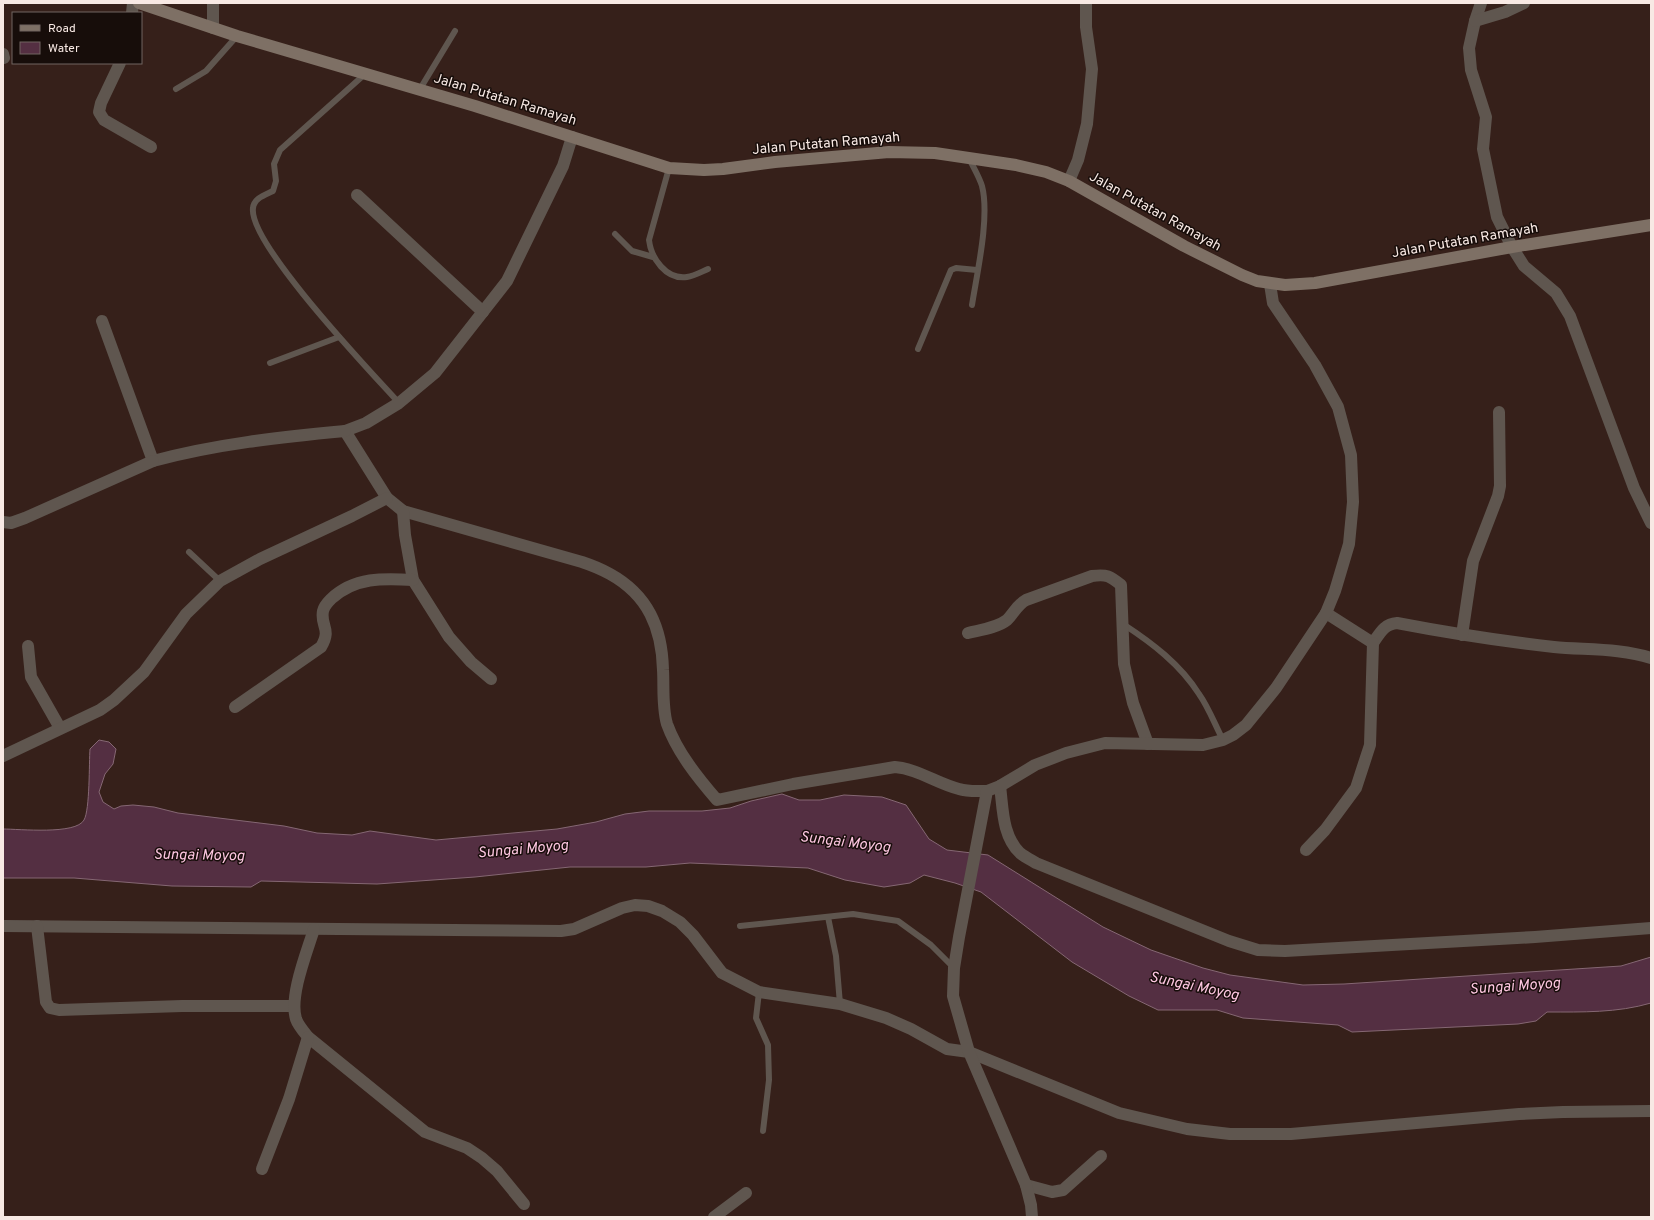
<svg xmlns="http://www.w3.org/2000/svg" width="1654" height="1220" font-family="Overpass,sans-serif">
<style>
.water{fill:#542f42;stroke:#856773}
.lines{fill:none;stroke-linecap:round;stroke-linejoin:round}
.lane{stroke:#5f564f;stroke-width:6}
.street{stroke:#5f564f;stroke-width:12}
.secondary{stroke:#7e7065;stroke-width:12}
.labels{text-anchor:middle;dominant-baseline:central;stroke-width:3;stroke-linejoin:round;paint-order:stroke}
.street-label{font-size:14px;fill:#f8e9e4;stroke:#170d0a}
.water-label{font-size:15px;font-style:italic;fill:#fdc6e0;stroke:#170d0a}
</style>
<rect width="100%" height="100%" fill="#36201a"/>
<path class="water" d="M99 740 109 742 116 749 113 764 105 774 99 792 103 802 114 809 121 806 133 805 154 807 178 813 284 826 317 833 352 835 370 831 436 840 557 829 596 822 625 814 649 811H702L730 808 751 801 782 794 799 800H820L844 795 882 797 906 805 929 839 947 850 988 855 1103 927 1151 950 1203 968 1230 975 1303 985 1344 984 1621 966 1651 957V1003C1617 1013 1582 1012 1547 1012L1536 1021 1518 1024 1352 1032 1338 1025 1243 1018 1217 1010H1158L1129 996 1072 962 981 892 955 883 924 875 910 883 884 887 845 880 808 868 690 863 646 867H570L475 877 377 884 261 881 251 887 172 886 74 878H3V829C19 829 76 835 84 820 90 810 89 762 90 749Z"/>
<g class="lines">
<g class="lane">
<path d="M365 74 280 150 274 164 276 181 273 191C265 195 254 198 253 208 248 243 372 373 399 403"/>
<path d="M176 89 206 71 237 36"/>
<path d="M420 89 455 31"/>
<path d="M969 158C973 167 979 176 982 186 990 217 977 273 972 305"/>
<path d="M669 168 649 240C651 258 666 280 687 277 694 276 701 272 708 269"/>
<path d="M615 234 632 251 653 257"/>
<path d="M918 349 951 270 956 268 977 270"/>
<path d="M270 363 339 337"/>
<path d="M189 552 220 581"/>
<path d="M1123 624C1152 643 1180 664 1199 694 1209 708 1215 725 1223 740"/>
<path d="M828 917 836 956 840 1004"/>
<path d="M740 926 853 914 898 921 931 945 954 968"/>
<path d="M759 992 756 1018 768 1045 769 1080 763 1131"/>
</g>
<g class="street">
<path d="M1481 3 1475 21 1469 48 1471 70 1486 117 1483 149 1497 217 1512 247 1524 266 1556 293 1570 316 1634 488 1651 523"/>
<path d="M132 13 133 3"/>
<path d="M1475 21 1505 12 1524 3"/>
<path d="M213 28V3"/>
<path d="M3 54 4 58"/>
<path d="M120 63 101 103 99 112 104 120 151 147"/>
<path d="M572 137 563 166 507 281 435 373 399 403 366 423 345 431 387 498 403 511 582 562C591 565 601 569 610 574 648 595 662 628 663 670 664 687 662 707 667 724 677 752 698 778 717 800L793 784 895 767C918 769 936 783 959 789 968 792 978 791 987 791"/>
<path d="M1069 181 1078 160 1087 124 1092 69 1086 27V3"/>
<path d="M357 195 483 312"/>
<path d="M102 321 153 461C216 444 281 437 345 431"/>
<path d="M403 511 405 535 413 580 449 637 471 662 491 679"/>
<path d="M3 522 11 523 25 518 153 461"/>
<path d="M1326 613 1373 643C1380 633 1384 624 1397 623 1449 633 1501 641 1554 647 1585 650 1621 648 1651 658"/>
<path d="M968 633C980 630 997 628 1007 620 1014 613 1017 605 1026 600L1092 576C1107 574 1110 576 1121 585L1124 664 1133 703 1148 744"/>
<path d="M1462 635 1473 561 1498 496 1500 486 1499 412"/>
<path d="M28 646 31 677 60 728"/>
<path d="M235 707 321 647C332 629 320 626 323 611 324 606 328 602 331 599 354 577 384 578 413 580"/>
<path d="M3 756 100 710 114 700 144 672 186 614 220 581 260 559 352 516 387 498"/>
<path d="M1000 786C1003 808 1002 836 1020 853 1025 857 1031 860 1036 863L1229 941 1258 950 1285 951 1535 937 1651 928"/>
<path d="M1306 850 1325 830 1356 788 1370 745 1373 643"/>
<path d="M3 926 561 931 574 929 622 908 635 905 648 906 662 911 680 922 693 935 722 973 759 992 840 1004 886 1018 911 1029 947 1049 969 1052 1119 1113 1187 1129 1230 1134H1291L1519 1114 1563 1112 1651 1111"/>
<path d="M37 926 46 1002 50 1008 59 1010 182 1006H294"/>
<path d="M314 929C307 952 289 996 296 1019 298 1025 304 1032 308 1037L425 1132 467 1148 482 1158 497 1171 524 1204"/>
<path d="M262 1169 289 1099 308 1037"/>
<path d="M1026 1185 1052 1192 1063 1190 1101 1156"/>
<path d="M714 1217 746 1193"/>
<path d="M1032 1217 1031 1205 1026 1185 969 1052 953 996 954 968 959 937 987 791 1000 786 1035 765 1066 753 1105 743 1203 745 1223 740 1233 735 1246 725 1276 688 1326 613 1335 591 1349 544 1353 502 1351 455 1338 407 1315 365 1273 303 1270 284"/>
</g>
<path class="secondary" d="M139 3 237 36 475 106 669 168 704 170 723 169 775 162 889 152 935 153 1016 165 1046 172 1069 181 1184 246 1242 275 1257 281 1285 285 1315 283 1512 247 1651 225"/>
</g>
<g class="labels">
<g class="street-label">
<text transform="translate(505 100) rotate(17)">Jalan Putatan Ramayah</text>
<text transform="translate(826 144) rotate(-5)">Jalan Putatan Ramayah</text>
<text transform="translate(1155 212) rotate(29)">Jalan Putatan Ramayah</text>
<text transform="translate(1465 241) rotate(-10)">Jalan Putatan Ramayah</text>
</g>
<g class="water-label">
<text transform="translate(845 843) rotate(7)">Sungai Moyog</text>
<text transform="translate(523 850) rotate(-5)">Sungai Moyog</text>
<text transform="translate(199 856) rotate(1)">Sungai Moyog</text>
<text transform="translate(1194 987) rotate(12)">Sungai Moyog</text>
<text transform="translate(1515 987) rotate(-4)">Sungai Moyog</text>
</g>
</g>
<rect width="1654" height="1220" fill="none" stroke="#f8e9e4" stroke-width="8"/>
<rect x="12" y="12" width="130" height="52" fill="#170d0a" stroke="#716561"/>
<rect x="20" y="25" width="20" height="6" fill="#7e7065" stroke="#716561"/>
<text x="48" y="32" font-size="12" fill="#f8e9e4">Road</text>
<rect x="20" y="42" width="20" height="12" fill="#542f42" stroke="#716561"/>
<text x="48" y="52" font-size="12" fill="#f8e9e4">Water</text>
</svg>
